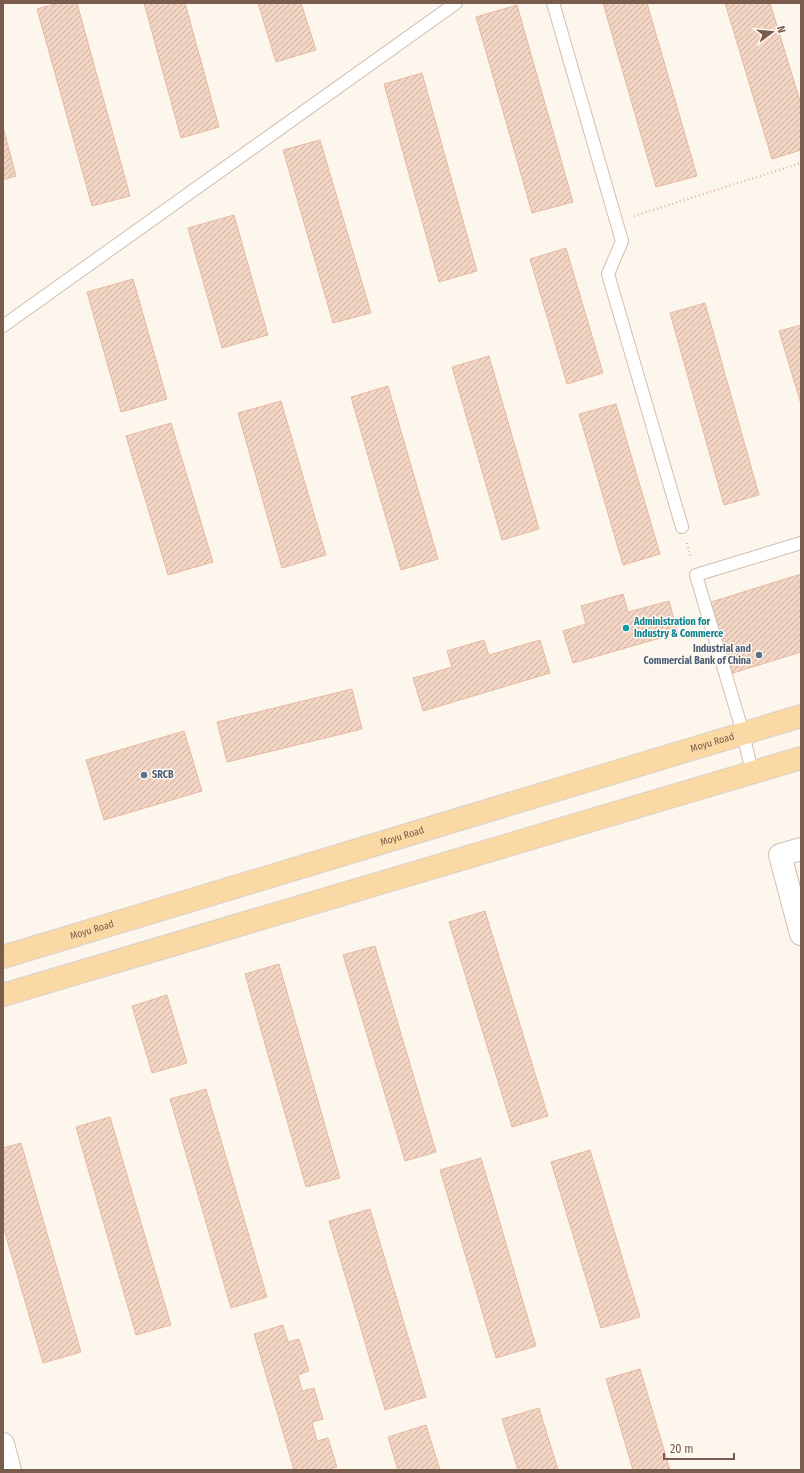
<svg xmlns="http://www.w3.org/2000/svg" width="804" height="1473" font-family="'Fira Sans Condensed',sans-serif">
<style>
.building{fill:url(#building-hatch);stroke:#e6bba3}
.lines{fill:none;stroke-linecap:round;stroke-linejoin:round}
.lane-casing{stroke:#d1beb0;stroke-width:14}
.street-casing{stroke:#d1beb0;stroke-width:24}
.primary-casing{stroke:#dad1cd;stroke-width:24}
.path{stroke:#d9b8a5;stroke-width:2.5;stroke-dasharray:1 3;stroke-linecap:butt}
.lane{stroke:#fff;stroke-width:12}
.street{stroke:#fff;stroke-width:22}
.primary{stroke:#fbd9a5;stroke-width:22}
.culture-dot{fill:#0f9aa8;stroke:#fffaf3;stroke-width:1.5}
.service-dot{fill:#5c6f8a;stroke:#fffaf3;stroke-width:1.5}
.labels{text-anchor:middle;dominant-baseline:central;stroke-width:3;stroke-linejoin:round;paint-order:stroke}
.culture-label{font-size:10px;font-weight:bold;fill:#0d838f;stroke:#fffaf3;text-anchor:start}
.service-label{font-size:10px;font-weight:bold;fill:#4e5e75;stroke:#fffaf3;text-anchor:end}
.street-label{font-size:10px;fill:#7a5c4d;stroke:#fffaf3}
</style>
<defs>
<pattern id="building-hatch" width="6" height="6" patternUnits="userSpaceOnUse"><rect width="6" height="6" fill="#f3d5c3"/><path d="M-1 1l2-2M0 6l6-6M5 7l2-2" fill="none" stroke="#cab0a1"/></pattern>
</defs>
<rect width="100%" height="100%" fill="#fdf6ec"/>
<g class="building">
<path d="M58 3H77L130 196 92 206 37 9Z"/>
<path d="M144 3H185L219 127 181 138Z"/>
<path d="M258 3H301L316 50 276 62Z"/>
<path d="M603 3H647L697 176 656 187Z"/>
<path d="M725 3H770L801 104V150L772 159Z"/>
<path d="M517 5 573 202 532 213 476 17Z"/>
<path d="M422 73 477 271 439 282 384 84Z"/>
<path d="M3 127 16 176 3 180Z"/>
<path d="M320 140 371 313 333 323 283 150Z"/>
<path d="M234 215 268 335 222 348 188 228Z"/>
<path d="M566 248 603 373 567 384 530 259Z"/>
<path d="M133 279 167 399 121 412 87 292Z"/>
<path d="M705 303 759 495 724 505 670 313Z"/>
<path d="M801 325V404L779 331Z"/>
<path d="M489 356 539 529 502 540 452 367Z"/>
<path d="M388 386 438 559 401 570 351 397Z"/>
<path d="M281 401 326 555 282 568 238 413Z"/>
<path d="M616 404 660 554 623 565 579 414Z"/>
<path d="M171 423 213 562 168 575 126 436Z"/>
<path d="M801 574V652L730 674 708 603Z"/>
<path d="M623 594 628 612 669 601 678 633 573 663 563 631 586 624 581 606Z"/>
<path d="M484 640 489 655 540 640 550 673 423 711 413 678 452 667 447 651Z"/>
<path d="M352 689 362 729 227 762 217 722Z"/>
<path d="M184 731 202 791 104 820 86 760Z"/>
<path d="M485 911 548 1116 512 1127 449 922Z"/>
<path d="M375 946 436 1152 405 1161 343 955Z"/>
<path d="M279 964 340 1178 306 1187 245 974Z"/>
<path d="M167 995 187 1063 152 1073 132 1006Z"/>
<path d="M206 1089 267 1297 231 1308 170 1099Z"/>
<path d="M110 1117 171 1325 136 1335 76 1127Z"/>
<path d="M21 1143 81 1352 43 1363 3 1226V1148Z"/>
<path d="M590 1150 640 1317 601 1328 551 1162Z"/>
<path d="M481 1158 536 1346 496 1358 440 1170Z"/>
<path d="M370 1209 426 1397 385 1410 329 1221Z"/>
<path d="M283 1325 288 1342 299 1339 309 1371 298 1375 302 1391 314 1388 323 1419 312 1422 317 1441 328 1438 337 1467 326 1470H294L254 1334Z"/>
<path d="M640 1369 670 1470H633L606 1379Z"/>
<path d="M539 1408 558 1470H518L502 1419Z"/>
<path d="M426 1425 440 1470H398L388 1437Z"/>
</g>
<g class="lines">
<defs>
<g id="lane">
<path d="M553 3 622 241 608 274 682 527"/>
<path d="M3 326 456 3"/>
<path d="M752 772 743 733 696 575 801 543"/>
</g>
<g id="street">
<path d="M801 849 780 855 801 934"/>
<path d="M3 1444 10 1470"/>
</g>
<g id="primary">
<path id="s1" d="M3 957 801 716"/>
<path d="M3 995 801 758"/>
</g>
</defs>
<use href="#lane" class="lane-casing"/>
<use href="#street" class="street-casing"/>
<use href="#primary" class="primary-casing"/>
<g class="path">
<path d="M634 216 801 163"/>
<path d="M687 543 691 558"/>
</g>
<use href="#lane" class="lane"/>
<use href="#street" class="street"/>
<use href="#primary" class="primary"/>
</g>
<circle class="culture-dot" cx="626" cy="628" r="4"/>
<g class="service-dot">
<circle cx="759" cy="655" r="4"/>
<circle cx="144" cy="775" r="4"/>
</g>
<g class="labels">
<g class="culture-label">
<text x="634" y="622">Administration for<tspan x="634" dy="12">Industry &amp; Commerce</tspan></text>
</g>
<g class="service-label">
<text x="751" y="649">Industrial and<tspan x="751" dy="12">Commercial Bank of China</tspan></text>
<text x="152" y="775" text-anchor="start">SRCB</text>
</g>
<g class="street-label">
<text stroke="none"><textPath href="#s1" startOffset="741">Moyu Road</textPath></text>
<text stroke="none"><textPath href="#s1" startOffset="417">Moyu Road</textPath></text>
<text stroke="none"><textPath href="#s1" startOffset="93">Moyu Road</textPath></text>
</g>
</g>
<rect width="804" height="1473" fill="none" stroke="#7a5c4d" stroke-width="8"/>
<g transform="translate(772 32) rotate(74)" stroke="#fffaf3" stroke-width="3" paint-order="stroke">
<path d="M0-3L7 15L0 10L-7 15Z" fill="#7a5c4d"/>
<text y="-6" font-size="11" font-weight="bold" text-anchor="middle" fill="#7a5c4d">N</text>
</g>
<path d="M664 1453v6h70v-6" fill="none" stroke="#7a5c4d" stroke-width="2"/>
<text x="670" y="1453" font-size="12" fill="#7a5c4d" stroke="#fffaf3" stroke-width="3" paint-order="stroke">20 m</text>
</svg>
